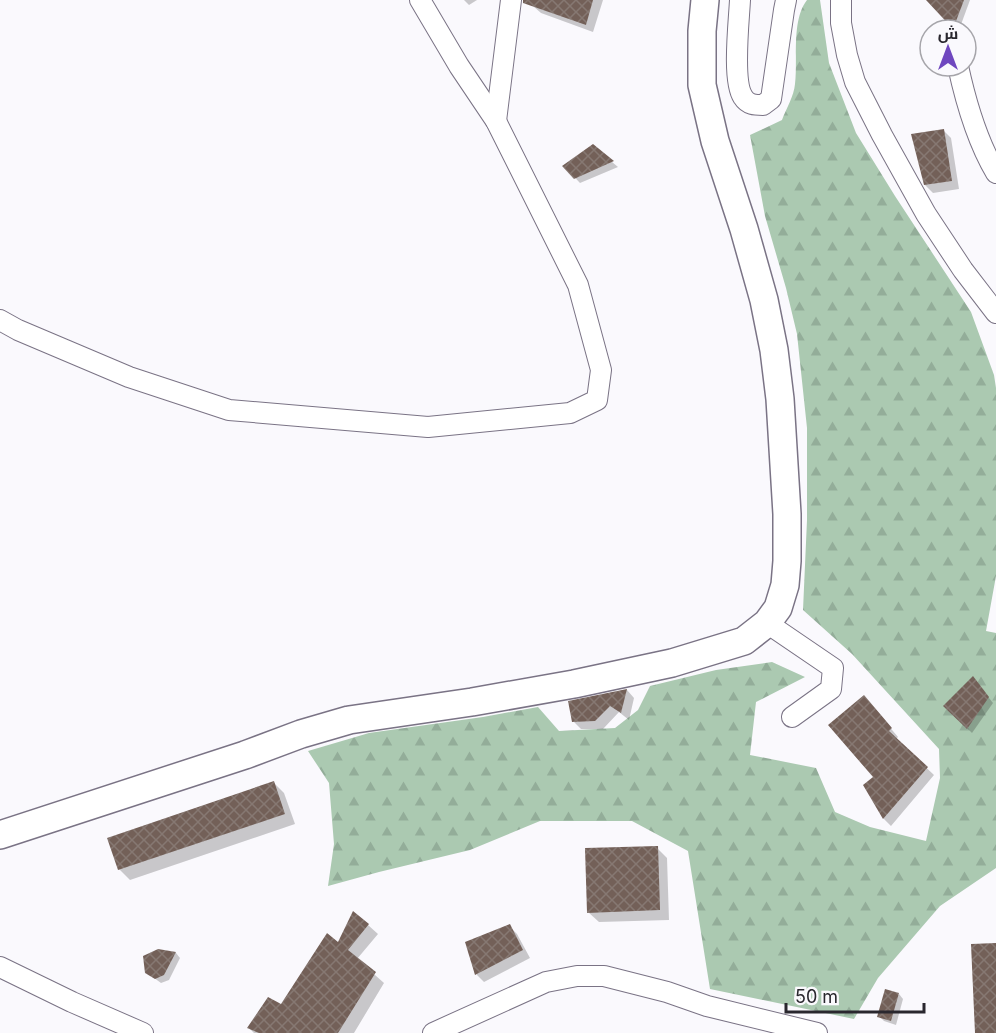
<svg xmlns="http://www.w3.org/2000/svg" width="996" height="1033" font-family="Inter,Cairo,sans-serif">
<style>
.forest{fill:url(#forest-firs)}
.shadow{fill:#0003}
.building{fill:url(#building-cross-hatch)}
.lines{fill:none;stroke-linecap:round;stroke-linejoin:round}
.minor-casing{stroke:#7a7385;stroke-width:22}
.secondary-casing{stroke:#7a7385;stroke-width:30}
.minor{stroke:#fff;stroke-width:20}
.secondary{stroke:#fff;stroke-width:27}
</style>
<defs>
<pattern id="forest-firs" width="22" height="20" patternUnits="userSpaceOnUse" patternTransform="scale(1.5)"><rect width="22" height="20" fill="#abc9b1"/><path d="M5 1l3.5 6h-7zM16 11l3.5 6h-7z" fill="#93ad99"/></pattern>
<pattern id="building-cross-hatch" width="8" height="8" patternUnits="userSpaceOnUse" patternTransform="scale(1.5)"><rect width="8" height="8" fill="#736058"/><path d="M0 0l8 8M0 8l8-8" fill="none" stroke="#867872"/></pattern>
</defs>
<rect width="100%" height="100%" fill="#faf9fd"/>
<path class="forest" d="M807 0H820L829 63 856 133 895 196 971 312 994 375 996 388V576L986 631 996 633V868L940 906 878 978 854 1019 710 989 688 851 632 821H540L470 850 379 872 328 886 334 844 329 783 308 751 369 733 483 717 538 707 559 731 615 728 638 710 650 686 716 670 772 662 805 677 756 702 750 755 816 768 835 812 870 827 926 841 940 778 939 749 852 654 803 610 807 520V428L797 334 786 288 765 216 750 135 782 120C786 109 794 96 795 84 798 59 791 21 807 0Z"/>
<g class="shadow">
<path d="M464 0H477L469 5Z"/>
<path d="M535 0H603L593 32 541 13 533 6Z"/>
<path d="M932 0H970L959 30H956L931 3Z"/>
<path d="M944 131 951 138 959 189 933 193 925 185Z"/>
<path d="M593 146 618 167 580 183 564 166Z"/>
<path d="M977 683 993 703 972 733 945 706Z"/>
<path d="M627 690 634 698 629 720 619 712 603 729H581L573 721 569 702Z"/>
<path d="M871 705 898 737 896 739 934 775 891 826 884 819 865 786 875 778Z"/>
<path d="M274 783 284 793 295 824 130 880 119 869Z"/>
<path d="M657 848 667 858 669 920 599 922 588 912Z"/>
<path d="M354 914 368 925 378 934 357 959 384 983 354 1033H254L249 1028 281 1006 338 944Z"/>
<path d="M509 926 517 934 530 958 484 982 477 975 467 943Z"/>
<path d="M159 950 176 953 180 958 169 980 161 983 146 972Z"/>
<path d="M899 994 903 999 896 1025 884 1021 879 1016Z"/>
</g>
<g class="building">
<path d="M523 0H593L586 25 523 3Z"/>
<path d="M926 0H964L953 29Z"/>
<path d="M944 129 952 181 924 185 911 134Z"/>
<path d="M593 144 614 161 574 179 562 166Z"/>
<path d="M973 676 989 697 967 729 943 706Z"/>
<path d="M627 689 621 713 610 706 595 721 572 722 568 701Z"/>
<path d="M864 695 892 728 889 731 928 767 883 819 863 785 873 777 828 725Z"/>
<path d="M274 781 285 814 118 870 107 838Z"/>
<path d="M658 846 660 910 587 913 585 848Z"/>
<path d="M353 911 369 924 348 950 376 972 338 1033H259L247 1028 268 997 281 1004 327 933 338 942Z"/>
<path d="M510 924 523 950 475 975 465 942Z"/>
<path d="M996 943V1033H975L971 944Z"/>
<path d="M158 949 176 952 164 975 155 979 145 973 143 956Z"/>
<path d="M885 989 899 993 891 1021 877 1017Z"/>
</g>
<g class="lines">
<defs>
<g id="minor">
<path d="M740 0C739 21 732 81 743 97 748 105 755 105 763 105L771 99 784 10 786 0"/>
<path d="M841 0V23L847 55 855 82 882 135 926 214 963 270 996 313"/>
<path d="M958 66C966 103 977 141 996 173"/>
<path d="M496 121 511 0"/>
<path d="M0 320 18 330 129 377 229 410 428 427 570 413 597 400 601 370 578 285 496 121 459 66 420 0"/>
<path d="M767 623 833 668 831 689 792 717"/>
<path d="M0 967 72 1002 143 1033"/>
<path d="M433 1033 546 982 577 976H604L667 992 707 1006 817 1033"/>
</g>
<path id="secondary" d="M0 835 245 755 301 734 349 720 472 702 574 684 672 663 744 641 767 623 778 608 785 585 787 561V514L780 399 774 350 764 300 744 229 715 141 702 85V31L705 0"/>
</defs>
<use href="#minor" class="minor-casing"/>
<use href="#secondary" class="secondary-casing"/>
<use href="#minor" class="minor"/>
<use href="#secondary" class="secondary"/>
</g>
<g transform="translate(948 48)"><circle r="28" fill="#faf9fd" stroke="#a6a5aa" stroke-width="1.5"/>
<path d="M0-4.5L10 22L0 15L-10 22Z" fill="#6f47bf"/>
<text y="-9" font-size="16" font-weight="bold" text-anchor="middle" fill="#29272e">ش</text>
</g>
<path d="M786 1003v9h138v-9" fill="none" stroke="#29272e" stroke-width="3"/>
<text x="795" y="1003" font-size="18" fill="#29272e" stroke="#faf9fd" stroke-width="4.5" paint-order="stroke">50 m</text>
</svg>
